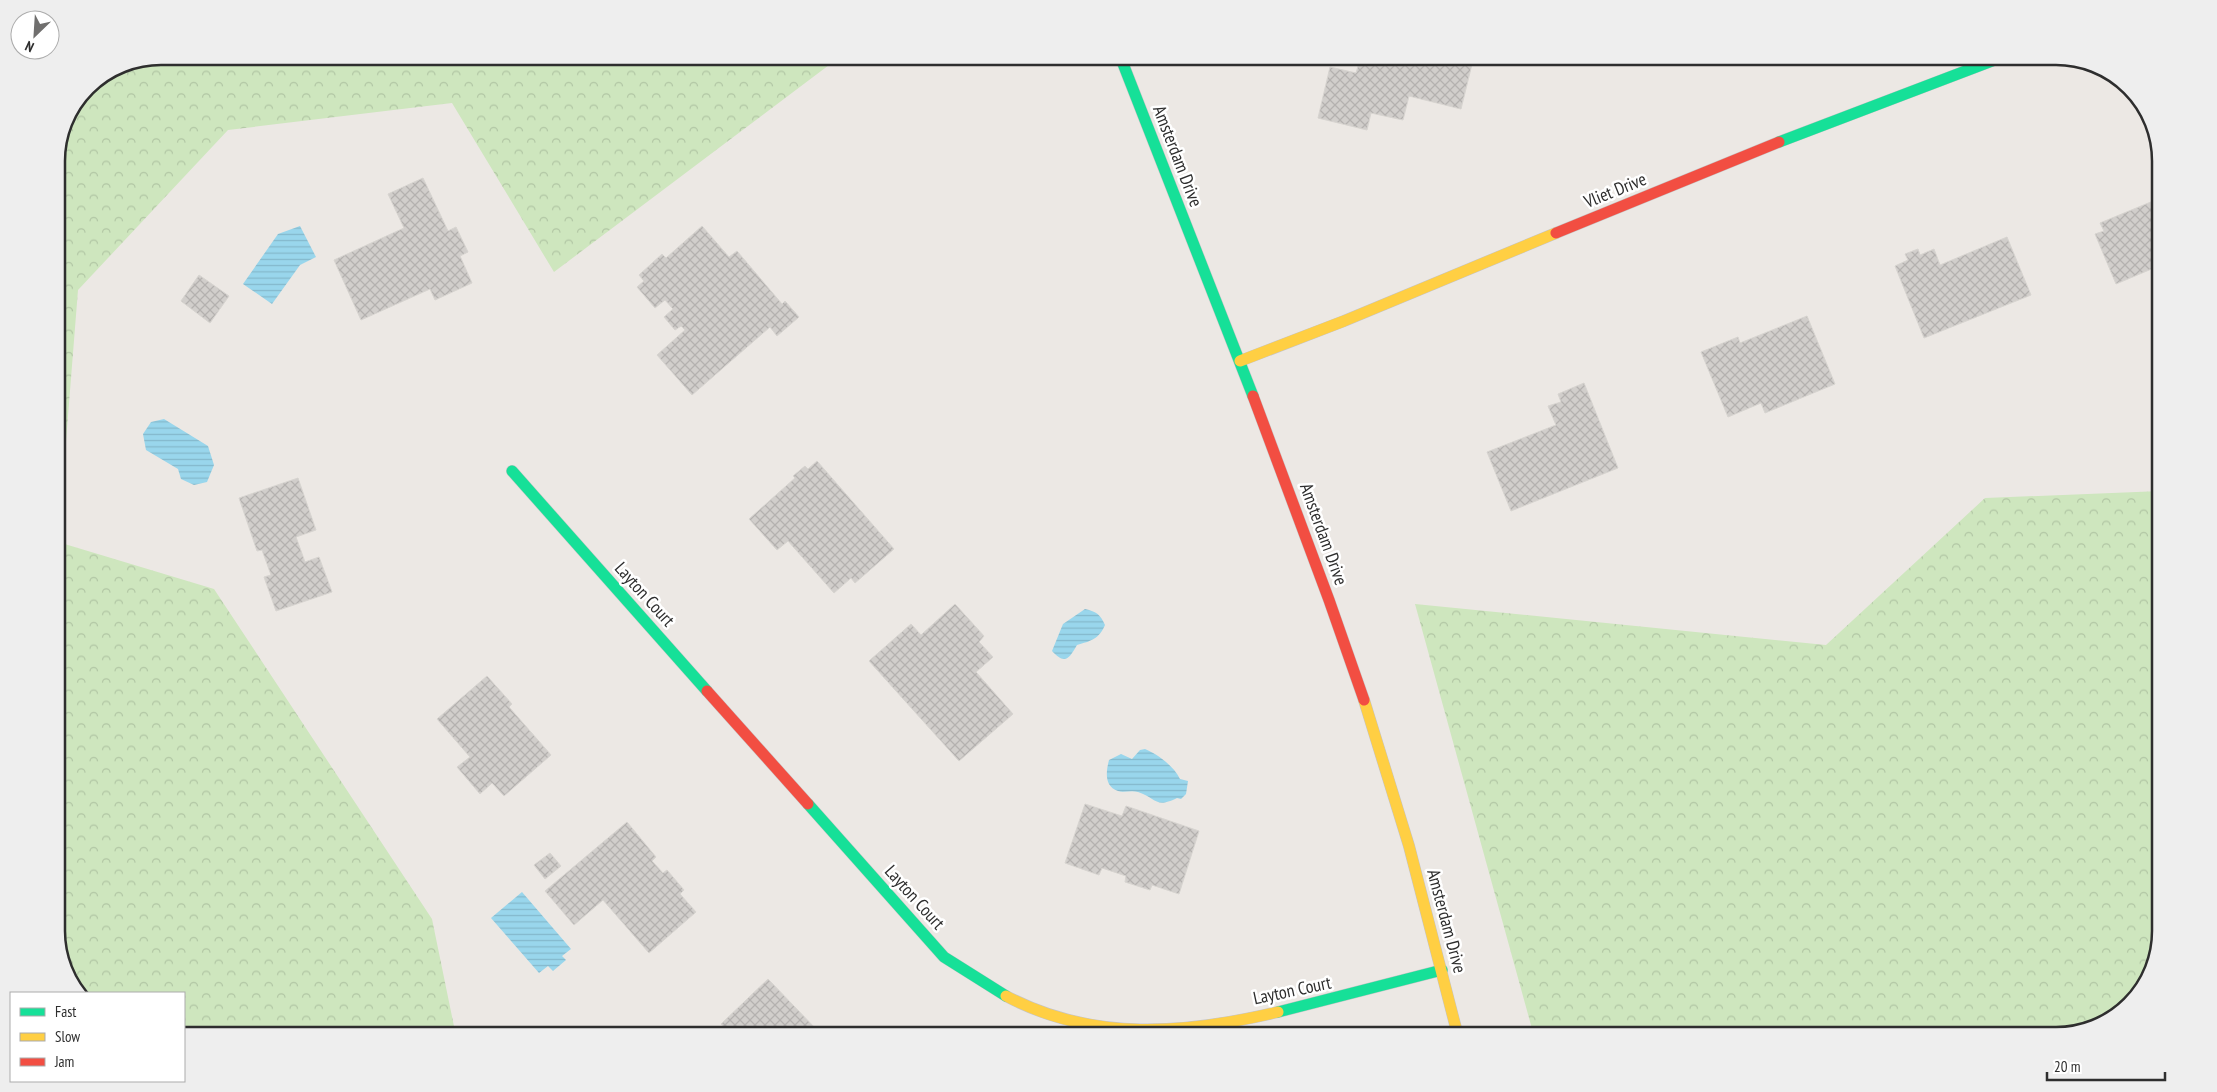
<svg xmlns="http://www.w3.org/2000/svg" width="2217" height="1092" font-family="'PT Sans Narrow',sans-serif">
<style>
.forest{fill:url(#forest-crowns)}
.water{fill:url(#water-rules)}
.building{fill:url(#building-cross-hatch);stroke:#d7d4d0}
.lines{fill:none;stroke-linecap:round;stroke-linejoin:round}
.fast-casing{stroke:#c5c4c5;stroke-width:12}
.slow-casing{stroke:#c5c4c5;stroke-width:12}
.jam-casing{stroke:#c5c4c5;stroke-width:12}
.fast{stroke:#16e098;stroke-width:11}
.slow{stroke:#ffcf43;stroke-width:11}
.jam{stroke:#f24e42;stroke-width:11}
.labels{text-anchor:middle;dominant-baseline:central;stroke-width:5;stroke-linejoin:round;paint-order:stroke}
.street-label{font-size:18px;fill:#2e2e2e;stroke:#fff}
.rim{fill:none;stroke:#2e2e2e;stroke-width:2.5}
</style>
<defs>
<pattern id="forest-crowns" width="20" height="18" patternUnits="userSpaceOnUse" patternTransform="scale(1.25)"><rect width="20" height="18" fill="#cee6be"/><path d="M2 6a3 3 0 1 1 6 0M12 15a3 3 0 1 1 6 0" fill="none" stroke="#b1c6a4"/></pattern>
<pattern id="water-rules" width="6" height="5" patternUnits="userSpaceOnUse" patternTransform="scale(1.25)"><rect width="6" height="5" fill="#99d6ec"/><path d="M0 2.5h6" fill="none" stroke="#84b8cb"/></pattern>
<pattern id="building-cross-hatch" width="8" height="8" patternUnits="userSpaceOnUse" patternTransform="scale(1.25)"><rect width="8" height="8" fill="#d1cecb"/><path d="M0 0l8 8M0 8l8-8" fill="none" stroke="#b4b1af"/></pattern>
</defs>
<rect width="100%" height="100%" fill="#ece8e4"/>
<g class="forest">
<path d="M161 56H841L554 272 452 103 228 130 78 290 58 542 214 589 432 919 456 1036H184V993H79L74 989 57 938 56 155 64 121 87 87 121 64Z"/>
<path d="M968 56H1019L1021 60Z"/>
<path d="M2161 491V931L2150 977 2114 1018 2056 1036H1534L1415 604 1826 645 1985 498Z"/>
</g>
<g class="water">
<path d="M300 226 316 257 300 265 272 304 243 284 278 234Z"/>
<path d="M164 419 208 446 214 465 207 482 194 485 181 479 178 469 146 450 143 434 151 422Z"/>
<path d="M1085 609C1097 612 1100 614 1105 625 1099 639 1091 641 1077 645 1069 659 1065 665 1052 651L1063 624Z"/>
<path d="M1145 749C1157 754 1174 766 1180 779L1188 781 1186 794 1181 799 1177 798C1155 809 1157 798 1138 792 1131 790 1123 793 1118 791 1104 786 1106 772 1109 760L1121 754 1132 759 1140 750Z"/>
<path d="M522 892 571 949 562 956 566 960 553 971 548 966 539 973 491 918Z"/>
</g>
<g class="building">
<path d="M1361 56 1390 59V56H1474L1461 109 1409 96 1403 120 1371 113 1367 130 1318 118 1330 67 1356 73Z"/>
<path d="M1585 56H1609L1588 65Z"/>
<path d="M423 178 448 231 456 227 468 252 460 256 472 283 435 300 430 289 361 320 334 260 404 228 388 194Z"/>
<path d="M2161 182V265L2116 284 2095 234 2104 231 2100 223 2158 199 2153 185Z"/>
<path d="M702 226 729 257 737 251 782 304 785 301 799 317 777 336 770 327 692 395 657 355 685 330 681 326 675 330 664 317 673 309 665 300 655 308 637 287 644 281 639 275 662 254 666 258Z"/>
<path d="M2007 237 2031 295 1924 338 1895 266 1908 260 1905 254 1918 249 1920 255 1934 249 1940 265Z"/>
<path d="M199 275 229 296 210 323 181 301Z"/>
<path d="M1807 316 1835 384 1765 413 1761 403 1728 417 1701 352 1738 337 1740 343Z"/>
<path d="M1584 383 1618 468 1511 511 1487 452 1556 425 1548 406 1561 402 1558 394Z"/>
<path d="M817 461 894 549 855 583 851 578 834 593 788 541 777 550 749 519 795 478 793 476 805 466 808 469Z"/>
<path d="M298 478 316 530 296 537 305 562 319 557 332 592 276 611 264 577 271 575 262 550 257 551 239 498Z"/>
<path d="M955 604 984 636 979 642 993 657 976 672 1013 714 959 761 869 661 911 624 921 635Z"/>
<path d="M487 676 512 704 509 707 551 755 504 796 492 783 480 794 457 767 470 757 437 719Z"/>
<path d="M1085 804 1122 816 1126 806 1199 831 1179 894 1152 885 1150 890 1125 882 1126 876 1102 868 1099 875 1065 863Z"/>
<path d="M627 822 656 857 652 861 663 873 667 870 684 890 680 894 696 912 649 953 603 900 574 925 545 891Z"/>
<path d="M550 853 561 866 545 879 534 865Z"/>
<path d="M768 979 817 1030 811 1036H732L721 1024Z"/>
</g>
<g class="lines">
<defs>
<g id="fast">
<path d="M1120 56 1253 396"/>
<path d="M1779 142 2005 56"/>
<path d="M512 471 707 691"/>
<path d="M808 804 944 957 1006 996"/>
<path d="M1278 1012 1442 970"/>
</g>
<g id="slow">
<path d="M1240 361 1344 321 1556 233"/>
<path d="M1364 700 1409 846 1458 1036"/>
<path d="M1006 996C1093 1042 1185 1034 1278 1012"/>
</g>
<g id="jam">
<path d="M1556 233 1779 142"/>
<path d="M1253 396 1329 600 1364 700"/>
<path d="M707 691 808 804"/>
</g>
</defs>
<use href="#fast" class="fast-casing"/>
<use href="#slow" class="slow-casing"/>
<use href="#jam" class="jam-casing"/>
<use href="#fast" class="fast"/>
<use href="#slow" class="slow"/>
<use href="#jam" class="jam"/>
</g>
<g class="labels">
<g class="street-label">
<text transform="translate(1178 156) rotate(69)">Amsterdam Drive</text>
<text transform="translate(1615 190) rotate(-22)">Vliet Drive</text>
<text transform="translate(1324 534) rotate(70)">Amsterdam Drive</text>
<text transform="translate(645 594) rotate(48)">Layton Court</text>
<text transform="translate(915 897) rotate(48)">Layton Court</text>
<text transform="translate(1447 921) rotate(75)">Amsterdam Drive</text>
<text transform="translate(1292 990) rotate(-12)">Layton Court</text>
</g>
</g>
<path d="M0 0H2217V1092H0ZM161 65H2056A96 96 0 0 1 2152 161V931A96 96 0 0 1 2056 1027H161A96 96 0 0 1 65 931V161A96 96 0 0 1 161 65Z" fill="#eee" fill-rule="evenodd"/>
<path class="rim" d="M161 65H2056A96 96 0 0 1 2152 161V931A96 96 0 0 1 2056 1027H161A96 96 0 0 1 65 931V161A96 96 0 0 1 161 65Z"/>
<rect x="10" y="992" width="175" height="90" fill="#ffffff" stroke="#ababab"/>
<rect x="20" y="1008" width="25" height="8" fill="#16e098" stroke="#ababab"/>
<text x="55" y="1017" font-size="15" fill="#2e2e2e">Fast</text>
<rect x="20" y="1033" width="25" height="8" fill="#ffcf43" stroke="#ababab"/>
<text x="55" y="1042" font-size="15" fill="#2e2e2e">Slow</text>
<rect x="20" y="1058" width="25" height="8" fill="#f24e42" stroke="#ababab"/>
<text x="55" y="1067" font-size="15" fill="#2e2e2e">Jam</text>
<g transform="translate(35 35) rotate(205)"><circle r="24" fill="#ffffff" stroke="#ababab"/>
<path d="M0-4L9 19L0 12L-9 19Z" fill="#706f6e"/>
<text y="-8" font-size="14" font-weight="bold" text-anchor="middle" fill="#2e2e2e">N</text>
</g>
<path d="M2047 1072v8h118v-8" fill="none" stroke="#2e2e2e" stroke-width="2.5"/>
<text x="2054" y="1072" font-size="15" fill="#2e2e2e" stroke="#ffffff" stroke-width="4" paint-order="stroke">20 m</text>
</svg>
